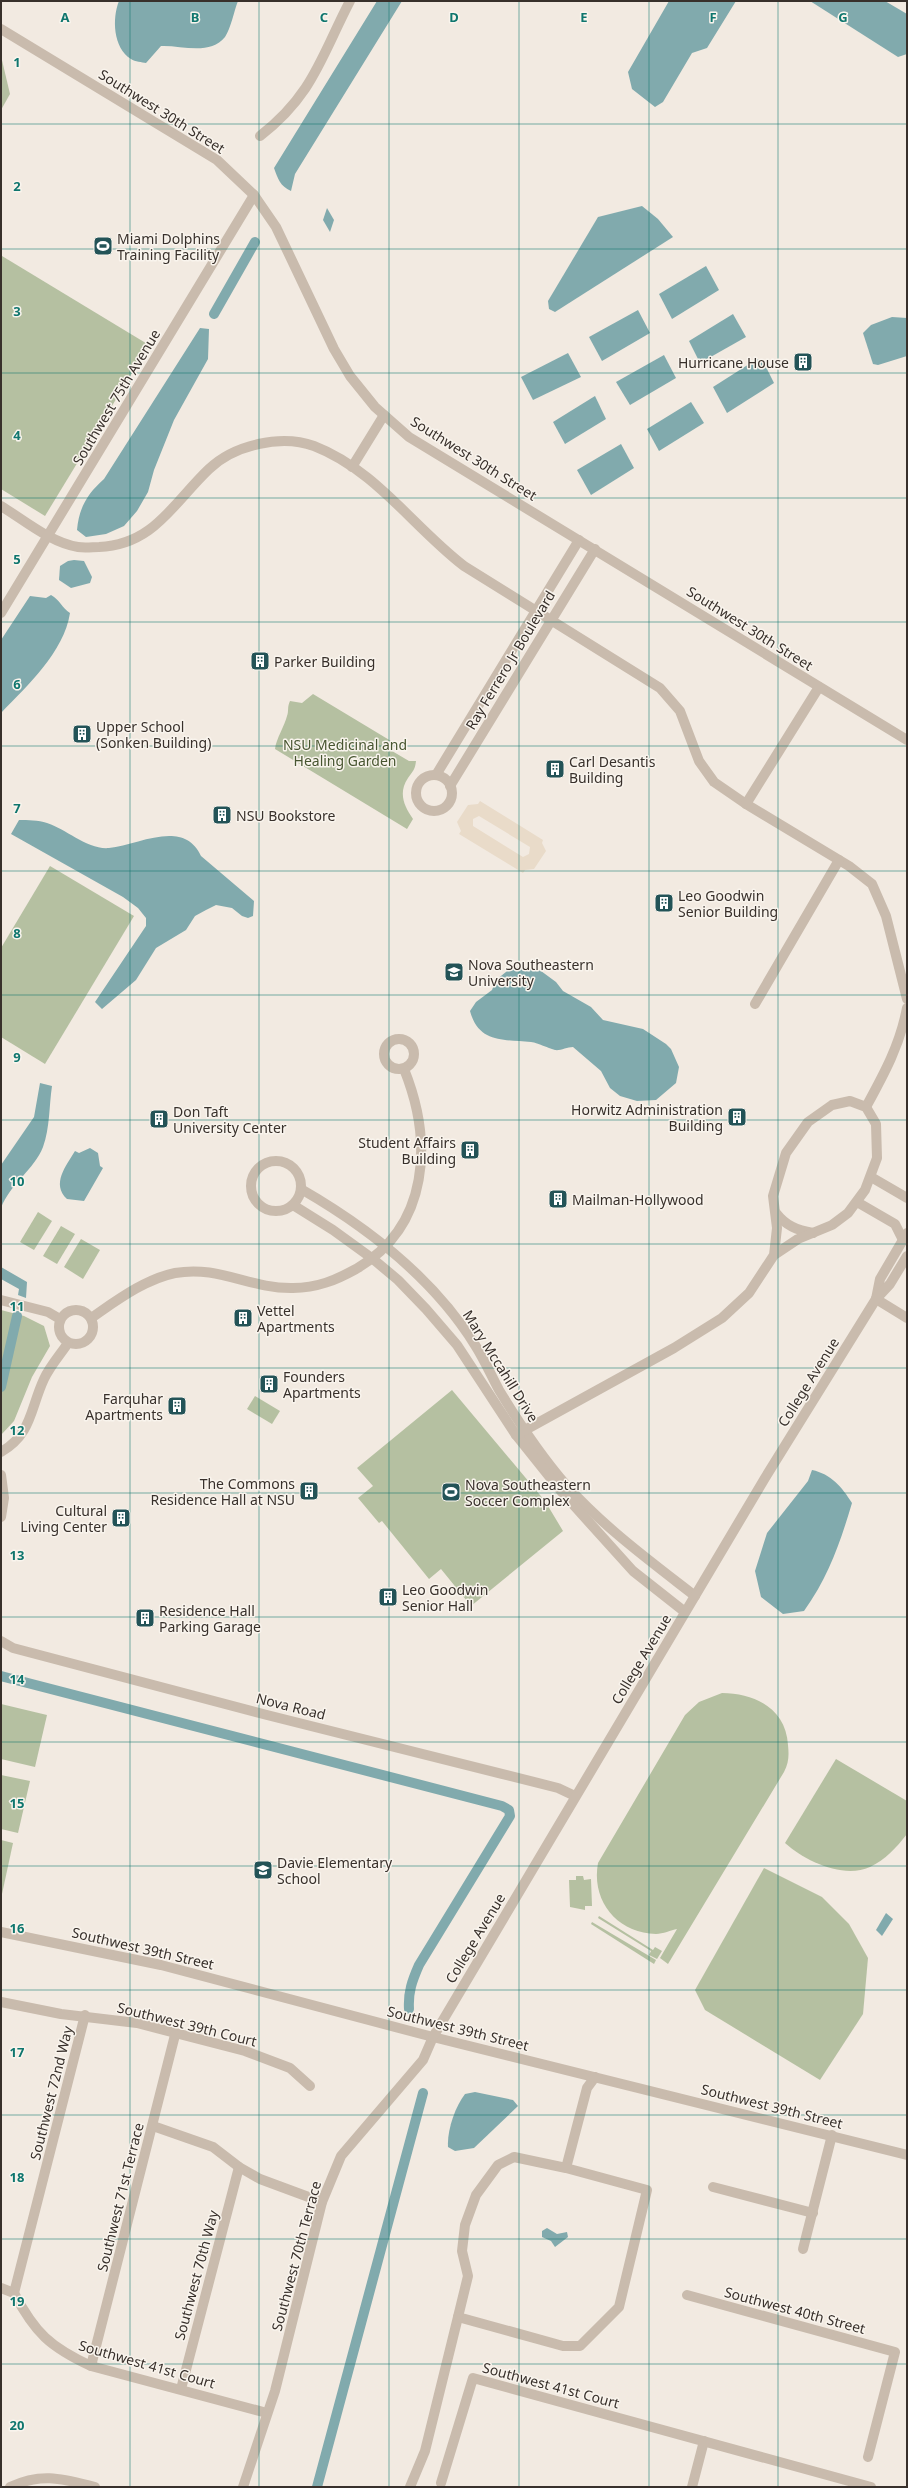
<svg xmlns="http://www.w3.org/2000/svg" width="908" height="2488" font-family="'Noto Sans',sans-serif">
<style>
.green{fill:#b5c0a1}
.plaza{fill:#e9dbc9;fill-rule:evenodd}
.water{fill:#81aaad}
.lines{fill:none;stroke-linecap:round;stroke-linejoin:round}
.canal{stroke:#81aaad;stroke-width:10}
.minor{stroke:#c9bbad;stroke-width:10}
.tertiary{stroke:#c9bbad;stroke-width:10}
.grid{fill:none;stroke:#0f766e;stroke-width:1;stroke-opacity:0.55}
.labels{text-anchor:middle;dominant-baseline:central;stroke-width:3;stroke-linejoin:round;paint-order:stroke}
.street-label{font-size:14px;fill:#38302b;stroke:#f9f4ed}
.poi-label{font-size:14px;fill:#38302b;stroke:#f9f4ed;text-anchor:start}
.park-label{font-size:14px;fill:#475530;stroke:#f9f4ed}
.grid-label{font-size:13px;text-anchor:middle;font-weight:bold;fill:#0f766e;stroke:#f9f4ed;stroke-width:3;stroke-linejoin:round;paint-order:stroke}
</style>
<rect width="100%" height="100%" fill="#f2eae1"/>
<g class="green">
<path d="M1 56 10 94 1 110Z"/>
<path d="M2 256 149 345 45 516 1 489Z"/>
<path d="M313 694 391 741 392 751 409 761H416C415 770 413 771 408 778 398 793 404 806 413 819L407 829 275 749C276 739 285 725 287 716 289 711 287 707 290 701L302 703Z"/>
<path d="M50 866 134 916 45 1064 1 1037V948Z"/>
<path d="M38 1212 52 1221 34 1250 20 1242Z"/>
<path d="M61 1226 75 1234 57 1264 43 1256Z"/>
<path d="M81 1239 100 1250 83 1279 64 1267Z"/>
<path d="M1 1310 24 1316 44 1326 50 1346 32 1377 14 1421 1 1435Z"/>
<path d="M452 1390 545 1501 563 1531 471 1606 441 1569 429 1579 382 1521 379 1523 358 1498 373 1486 357 1468Z"/>
<path d="M255 1396 280 1411 272 1424 247 1409Z"/>
<path d="M722 1693C755 1693 786 1709 788 1745 789 1755 789 1763 784 1772L668 1964 660 1958 677 1929C671 1930 663 1934 656 1934 617 1933 591 1901 598 1863L685 1715 699 1702Z"/>
<path d="M1 1704 47 1715 35 1767 1 1759Z"/>
<path d="M836 1759 907 1801V1834C897 1847 885 1860 870 1867 843 1879 805 1861 785 1843Z"/>
<path d="M1 1775 30 1781 18 1833 1 1829Z"/>
<path d="M1 1840 13 1843 2 1894H1Z"/>
<path d="M764 1868 822 1897 849 1924 868 1958 863 2014 820 2080 705 2010 695 1990Z"/>
<path d="M576 1876H583L584 1880 591 1879 592 1906H585V1910L570 1907 569 1880H576Z"/>
<path d="M599 1916 653 1950 655 1947 662 1951 657 1959 649 1955 651 1951 598 1918Z"/>
<path d="M592 1922 656 1960 654 1964 591 1924Z"/>
</g>
<path class="plaza" d="M480 801 543 840 542 843 546 851 534 869 525 870 523 873 459 834 461 831 457 822 468 805 478 804ZM479 816 530 847 529 854 523 857 473 826V819Z"/>
<g class="water">
<path d="M119 1H238C234 11 231 28 225 37 210 56 181 45 161 46L146 63C142 62 135 62 131 59 113 48 112 18 119 1Z"/>
<path d="M377 1H402L295 174 291 191C280 186 278 179 274 168Z"/>
<path d="M669 1H736L707 48 692 53 663 102 655 107 632 89 628 72Z"/>
<path d="M810 1H885L907 14V54L898 57Z"/>
<path d="M642 206 658 219 673 237 555 312 549 309 548 301 598 217Z"/>
<path d="M327 208 334 220 330 232 323 220Z"/>
<path d="M706 266 719 290 672 319 659 294Z"/>
<path d="M638 310 650 333 602 361 589 337Z"/>
<path d="M733 314 746 337 700 363 689 341Z"/>
<path d="M892 317 907 318V356L878 365 873 364 863 333 871 325Z"/>
<path d="M200 328 209 329 208 359 174 420 154 470 148 492 137 511 124 526 106 534 86 537 77 530C79 508 87 494 104 479Z"/>
<path d="M568 353 581 377 533 400 521 377Z"/>
<path d="M664 355 676 378 630 405 616 382Z"/>
<path d="M757 359 764 363 774 383 727 413 713 387Z"/>
<path d="M595 396 606 419 565 444 553 422Z"/>
<path d="M691 402 704 423 659 451 647 429Z"/>
<path d="M621 444 634 468 591 495 577 470Z"/>
<path d="M74 560 84 561 92 577 90 583 71 588 59 580 60 566 68 561Z"/>
<path d="M51 595C60 600 62 608 70 613 64 652 27 686 1 713V640L30 596 46 598Z"/>
<path d="M19 820C28 820 38 820 47 823 66 829 88 850 109 848 138 845 184 818 201 856L254 901 253 916 248 918 242 916 232 908 216 905 206 910 195 916 186 930 156 948 136 980 102 1009 95 1002 146 926V918L138 908 123 897 11 834Z"/>
<path d="M523 967 541 971 556 982 563 991 591 1007 603 1020 643 1029 666 1044 671 1049 679 1067 676 1083 656 1100 637 1101 620 1096 610 1088 601 1071 573 1047C567 1047 560 1051 555 1050 547 1048 539 1043 531 1042 504 1039 479 1044 470 1011L476 1002 492 990 496 980 511 968Z"/>
<path d="M40 1083 52 1086C49 1106 50 1128 43 1147 34 1170 10 1184 1 1208V1165L34 1117Z"/>
<path d="M90 1148 98 1153 100 1166 103 1168 84 1201 67 1199C51 1184 66 1166 75 1151L79 1153Z"/>
<path d="M1 1267 27 1282 26 1298 18 1295 19 1289 1 1279Z"/>
<path d="M812 1470C831 1474 842 1487 852 1503 840 1543 829 1576 804 1611L783 1614 761 1597 755 1571 767 1533 808 1481Z"/>
<path d="M886 1913 893 1919 882 1936 876 1930Z"/>
<path d="M475 2092 513 2100 518 2106 474 2148 455 2151 448 2147C447 2130 455 2107 465 2094Z"/>
<path d="M547 2228 557 2234 567 2232 568 2237 555 2247 551 2241 542 2237V2231Z"/>
</g>
<g class="lines">
<g class="canal">
<path d="M214 314 255 242"/>
<path d="M1 1387 17 1316"/>
<path d="M1 1676 502 1806 509 1810 510 1816 419 1965C412 1981 408 1992 409 2009"/>
<path d="M317 2487 423 2093"/>
</g>
<g class="minor">
<path d="M260 136C313 95 321 57 350 1"/>
<path d="M352 467 384 415"/>
<path d="M1 506C24 520 51 543 78 547 85 548 93 547 99 547 154 545 174 502 209 469 234 445 281 434 314 446 376 470 413 527 464 566L660 688 680 711 699 761 714 782 746 804 849 866 872 884 886 916 907 999"/>
<path d="M1 613 254 195"/>
<circle cx="434" cy="793" r="18"/>
<path d="M436 775 579 540"/>
<path d="M450 786 595 549"/>
<path d="M746 804 819 687"/>
<path d="M755 1004 839 860"/>
<circle cx="399" cy="1054" r="15"/>
<path d="M866 1107C884 1074 900 1045 907 1008"/>
<circle cx="276" cy="1186" r="25"/>
<path d="M871 1177 907 1198"/>
<path d="M301 1189C367 1227 434 1279 475 1345 484 1359 491 1375 499 1390 519 1423 541 1456 567 1486 605 1528 650 1561 695 1596"/>
<path d="M857 1202 895 1224 903 1240"/>
<path d="M293 1205 333 1230 373 1259 398 1280 426 1309 457 1345 516 1435 560 1490 633 1571 685 1612"/>
<path d="M776 1213C786 1226 797 1230 813 1233"/>
<path d="M876 1299 907 1318"/>
<path d="M1 1300 48 1312 60 1319"/>
<circle cx="76" cy="1327" r="17"/>
<path d="M91 1318C116 1301 145 1279 175 1273 219 1265 250 1289 293 1288 317 1288 336 1280 356 1269 430 1226 433 1141 404 1069"/>
<path d="M516 1435 674 1348 722 1318 749 1293 774 1255 798 1239 832 1225 848 1213 865 1190 877 1158 876 1124 866 1107 850 1101 832 1105 808 1122 786 1153 773 1196 777 1228 774 1255"/>
<path d="M1 1452C32 1434 30 1409 44 1379 50 1366 60 1355 68 1343"/>
<path d="M1 1475 4 1498 1 1517"/>
<path d="M1 1641 13 1648 267 1715 558 1788 575 1796"/>
<path d="M1 2002 61 2014 137 2023 245 2051 290 2068 310 2086"/>
<path d="M153 2126 213 2147 239 2167 260 2179 322 2202"/>
<path d="M566 2168 647 2190 619 2307 580 2346H563L458 2317 468 2276 462 2251 465 2225 476 2195 498 2165 514 2157 566 2168 587 2088 595 2077"/>
<path d="M713 2187 813 2213"/>
<path d="M803 2249 832 2135"/>
<path d="M1 2288 14 2293C35 2333 50 2347 91 2366L267 2413"/>
<path d="M14 2293 85 2015"/>
<path d="M687 2295 895 2352 868 2457"/>
<path d="M91 2366 175 2035"/>
<path d="M181 2389 239 2167"/>
<path d="M441 2483 473 2378 871 2487"/>
<path d="M10 2487C42 2472 63 2479 95 2487"/>
<path d="M243 2487 275 2391 322 2202 341 2156 423 2060 433 2037"/>
<path d="M410 2487 425 2451 458 2317"/>
<path d="M692 2487 704 2441"/>
</g>
<g class="tertiary">
<path d="M1 29 217 160 254 195 276 227 334 349 350 376 375 407 409 437 907 740"/>
<path d="M876 1299 880 1279 907 1233"/>
<path d="M1 1932 161 1965 433 2037 907 2155"/>
<path d="M433 2037 765 1478 876 1299 890 1284 907 1256"/>
</g>
</g>
<path class="grid" d="M130 1V2487M259 1V2487M389 1V2487M519 1V2487M649 1V2487M778 1V2487M1 124H907M1 249H907M1 373H907M1 498H907M1 622H907M1 746H907M1 871H907M1 995H907M1 1120H907M1 1244H907M1 1368H907M1 1493H907M1 1617H907M1 1742H907M1 1866H907M1 1990H907M1 2115H907M1 2239H907M1 2364H907"/>
<defs>
<symbol id="stadium-square" viewBox="-11 -11 22 22"><rect x="-9" y="-9" width="18" height="18" rx="4" fill="#235357" stroke="#f9f4ed"/><path d="M0-5a6.5 5 0 1 0 0 10a6.5 5 0 1 0 0-10ZM-3.5-1.8h7v3.6h-7Z" fill="#fff"/></symbol>
<symbol id="building-square" viewBox="-11 -11 22 22"><rect x="-9" y="-9" width="18" height="18" rx="4" fill="#235357" stroke="#f9f4ed"/><path d="M-4-6H4V6H1V3H-1V6H-4ZM-2.5-4.3h1.7v1.8h-1.7ZM.8-4.3h1.7v1.8H.8ZM-2.5-1h1.7V.8h-1.7ZM.8-1h1.7V.8H.8Z" fill="#fff"/></symbol>
<symbol id="university-square" viewBox="-11 -11 22 22"><rect x="-9" y="-9" width="18" height="18" rx="4" fill="#235357" stroke="#f9f4ed"/><path d="M0-5L7-2L0 1L-7-2ZM-4 1L0 2.5L4 1V4Q0 6-4 4Z" fill="#fff"/></symbol>
<symbol id="school-square" viewBox="-11 -11 22 22"><rect x="-9" y="-9" width="18" height="18" rx="4" fill="#235357" stroke="#f9f4ed"/><path d="M0-5L7-2L0 1L-7-2ZM-4 1L0 2.5L4 1V4Q0 6-4 4Z" fill="#fff"/></symbol>
</defs>
<g fill-rule="evenodd">
<use href="#stadium-square" x="92" y="235" width="22" height="22"/>
<use href="#building-square" x="792" y="351" width="22" height="22"/>
<use href="#building-square" x="249" y="650" width="22" height="22"/>
<use href="#building-square" x="71" y="723" width="22" height="22"/>
<use href="#building-square" x="544" y="758" width="22" height="22"/>
<use href="#building-square" x="211" y="804" width="22" height="22"/>
<use href="#building-square" x="653" y="892" width="22" height="22"/>
<use href="#university-square" x="443" y="961" width="22" height="22"/>
<use href="#building-square" x="726" y="1106" width="22" height="22"/>
<use href="#building-square" x="148" y="1108" width="22" height="22"/>
<use href="#building-square" x="459" y="1139" width="22" height="22"/>
<use href="#building-square" x="547" y="1188" width="22" height="22"/>
<use href="#building-square" x="232" y="1307" width="22" height="22"/>
<use href="#building-square" x="258" y="1373" width="22" height="22"/>
<use href="#building-square" x="166" y="1395" width="22" height="22"/>
<use href="#building-square" x="298" y="1480" width="22" height="22"/>
<use href="#stadium-square" x="440" y="1481" width="22" height="22"/>
<use href="#building-square" x="110" y="1507" width="22" height="22"/>
<use href="#building-square" x="377" y="1586" width="22" height="22"/>
<use href="#building-square" x="134" y="1607" width="22" height="22"/>
<use href="#school-square" x="252" y="1859" width="22" height="22"/>
</g>
<g class="labels">
<g class="street-label">
<text transform="translate(162 111) rotate(32)">Southwest 30th Street</text>
<text transform="translate(116 397) rotate(-59)">Southwest 75th Avenue</text>
<text transform="translate(474 458) rotate(32)">Southwest 30th Street</text>
<text transform="translate(750 628) rotate(32)">Southwest 30th Street</text>
<text transform="translate(510 660) rotate(-59)">Ray Ferrero Jr Boulevard</text>
<text transform="translate(501 1366) rotate(58)">Mary Mccahill Drive</text>
<text transform="translate(808 1382) rotate(-58)">College Avenue</text>
<text transform="translate(641 1659) rotate(-59)">College Avenue</text>
<text transform="translate(291 1706) rotate(14)">Nova Road</text>
<text transform="translate(475 1938) rotate(-59)">College Avenue</text>
<text transform="translate(143 1948) rotate(13)">Southwest 39th Street</text>
<text transform="translate(187 2024) rotate(14)">Southwest 39th Court</text>
<text transform="translate(458 2028) rotate(14)">Southwest 39th Street</text>
<text transform="translate(51 2093) rotate(-76)">Southwest 72nd Way</text>
<text transform="translate(772 2106) rotate(14)">Southwest 39th Street</text>
<text transform="translate(120 2197) rotate(-76)">Southwest 71st Terrace</text>
<text transform="translate(296 2256) rotate(-75)">Southwest 70th Terrace</text>
<text transform="translate(196 2275) rotate(-75)">Southwest 70th Way</text>
<text transform="translate(795 2310) rotate(15)">Southwest 40th Street</text>
<text transform="translate(147 2364) rotate(16)">Southwest 41st Court</text>
<text transform="translate(551 2385) rotate(15)">Southwest 41st Court</text>
</g>
<g class="poi-label">
<text x="117" y="238">Miami Dolphins<tspan x="117" dy="16">Training Facility</tspan></text>
<text x="789" y="362" text-anchor="end">Hurricane House</text>
<text x="274" y="661">Parker Building</text>
<text x="96" y="726">Upper School<tspan x="96" dy="16">(Sonken Building)</tspan></text>
<text x="569" y="761">Carl Desantis<tspan x="569" dy="16">Building</tspan></text>
<text x="236" y="815">NSU Bookstore</text>
<text x="678" y="895">Leo Goodwin<tspan x="678" dy="16">Senior Building</tspan></text>
<text x="468" y="964">Nova Southeastern<tspan x="468" dy="16">University</tspan></text>
<text x="723" y="1109" text-anchor="end">Horwitz Administration<tspan x="723" dy="16">Building</tspan></text>
<text x="173" y="1111">Don Taft<tspan x="173" dy="16">University Center</tspan></text>
<text x="456" y="1142" text-anchor="end">Student Affairs<tspan x="456" dy="16">Building</tspan></text>
<text x="572" y="1199">Mailman-Hollywood</text>
<text x="257" y="1310">Vettel<tspan x="257" dy="16">Apartments</tspan></text>
<text x="283" y="1376">Founders<tspan x="283" dy="16">Apartments</tspan></text>
<text x="163" y="1398" text-anchor="end">Farquhar<tspan x="163" dy="16">Apartments</tspan></text>
<text x="295" y="1483" text-anchor="end">The Commons<tspan x="295" dy="16">Residence Hall at NSU</tspan></text>
<text x="465" y="1484">Nova Southeastern<tspan x="465" dy="16">Soccer Complex</tspan></text>
<text x="107" y="1510" text-anchor="end">Cultural<tspan x="107" dy="16">Living Center</tspan></text>
<text x="402" y="1589">Leo Goodwin<tspan x="402" dy="16">Senior Hall</tspan></text>
<text x="159" y="1610">Residence Hall<tspan x="159" dy="16">Parking Garage</tspan></text>
<text x="277" y="1862">Davie Elementary<tspan x="277" dy="16">School</tspan></text>
</g>
<g class="park-label">
<text x="345" y="744">NSU Medicinal and<tspan x="345" dy="16">Healing Garden</tspan></text>
</g>
</g>
<g class="grid-label">
<text x="65" y="22">A</text>
<text x="195" y="22">B</text>
<text x="324" y="22">C</text>
<text x="454" y="22">D</text>
<text x="584" y="22">E</text>
<text x="713" y="22">F</text>
<text x="843" y="22">G</text>
<text x="17" y="67">1</text>
<text x="17" y="191">2</text>
<text x="17" y="316">3</text>
<text x="17" y="440">4</text>
<text x="17" y="564">5</text>
<text x="17" y="689">6</text>
<text x="17" y="813">7</text>
<text x="17" y="938">8</text>
<text x="17" y="1062">9</text>
<text x="17" y="1186">10</text>
<text x="17" y="1311">11</text>
<text x="17" y="1435">12</text>
<text x="17" y="1560">13</text>
<text x="17" y="1684">14</text>
<text x="17" y="1808">15</text>
<text x="17" y="1933">16</text>
<text x="17" y="2057">17</text>
<text x="17" y="2182">18</text>
<text x="17" y="2306">19</text>
<text x="17" y="2430">20</text>
</g>
<rect width="908" height="2488" fill="none" stroke="#38302b" stroke-width="4"/>
</svg>
